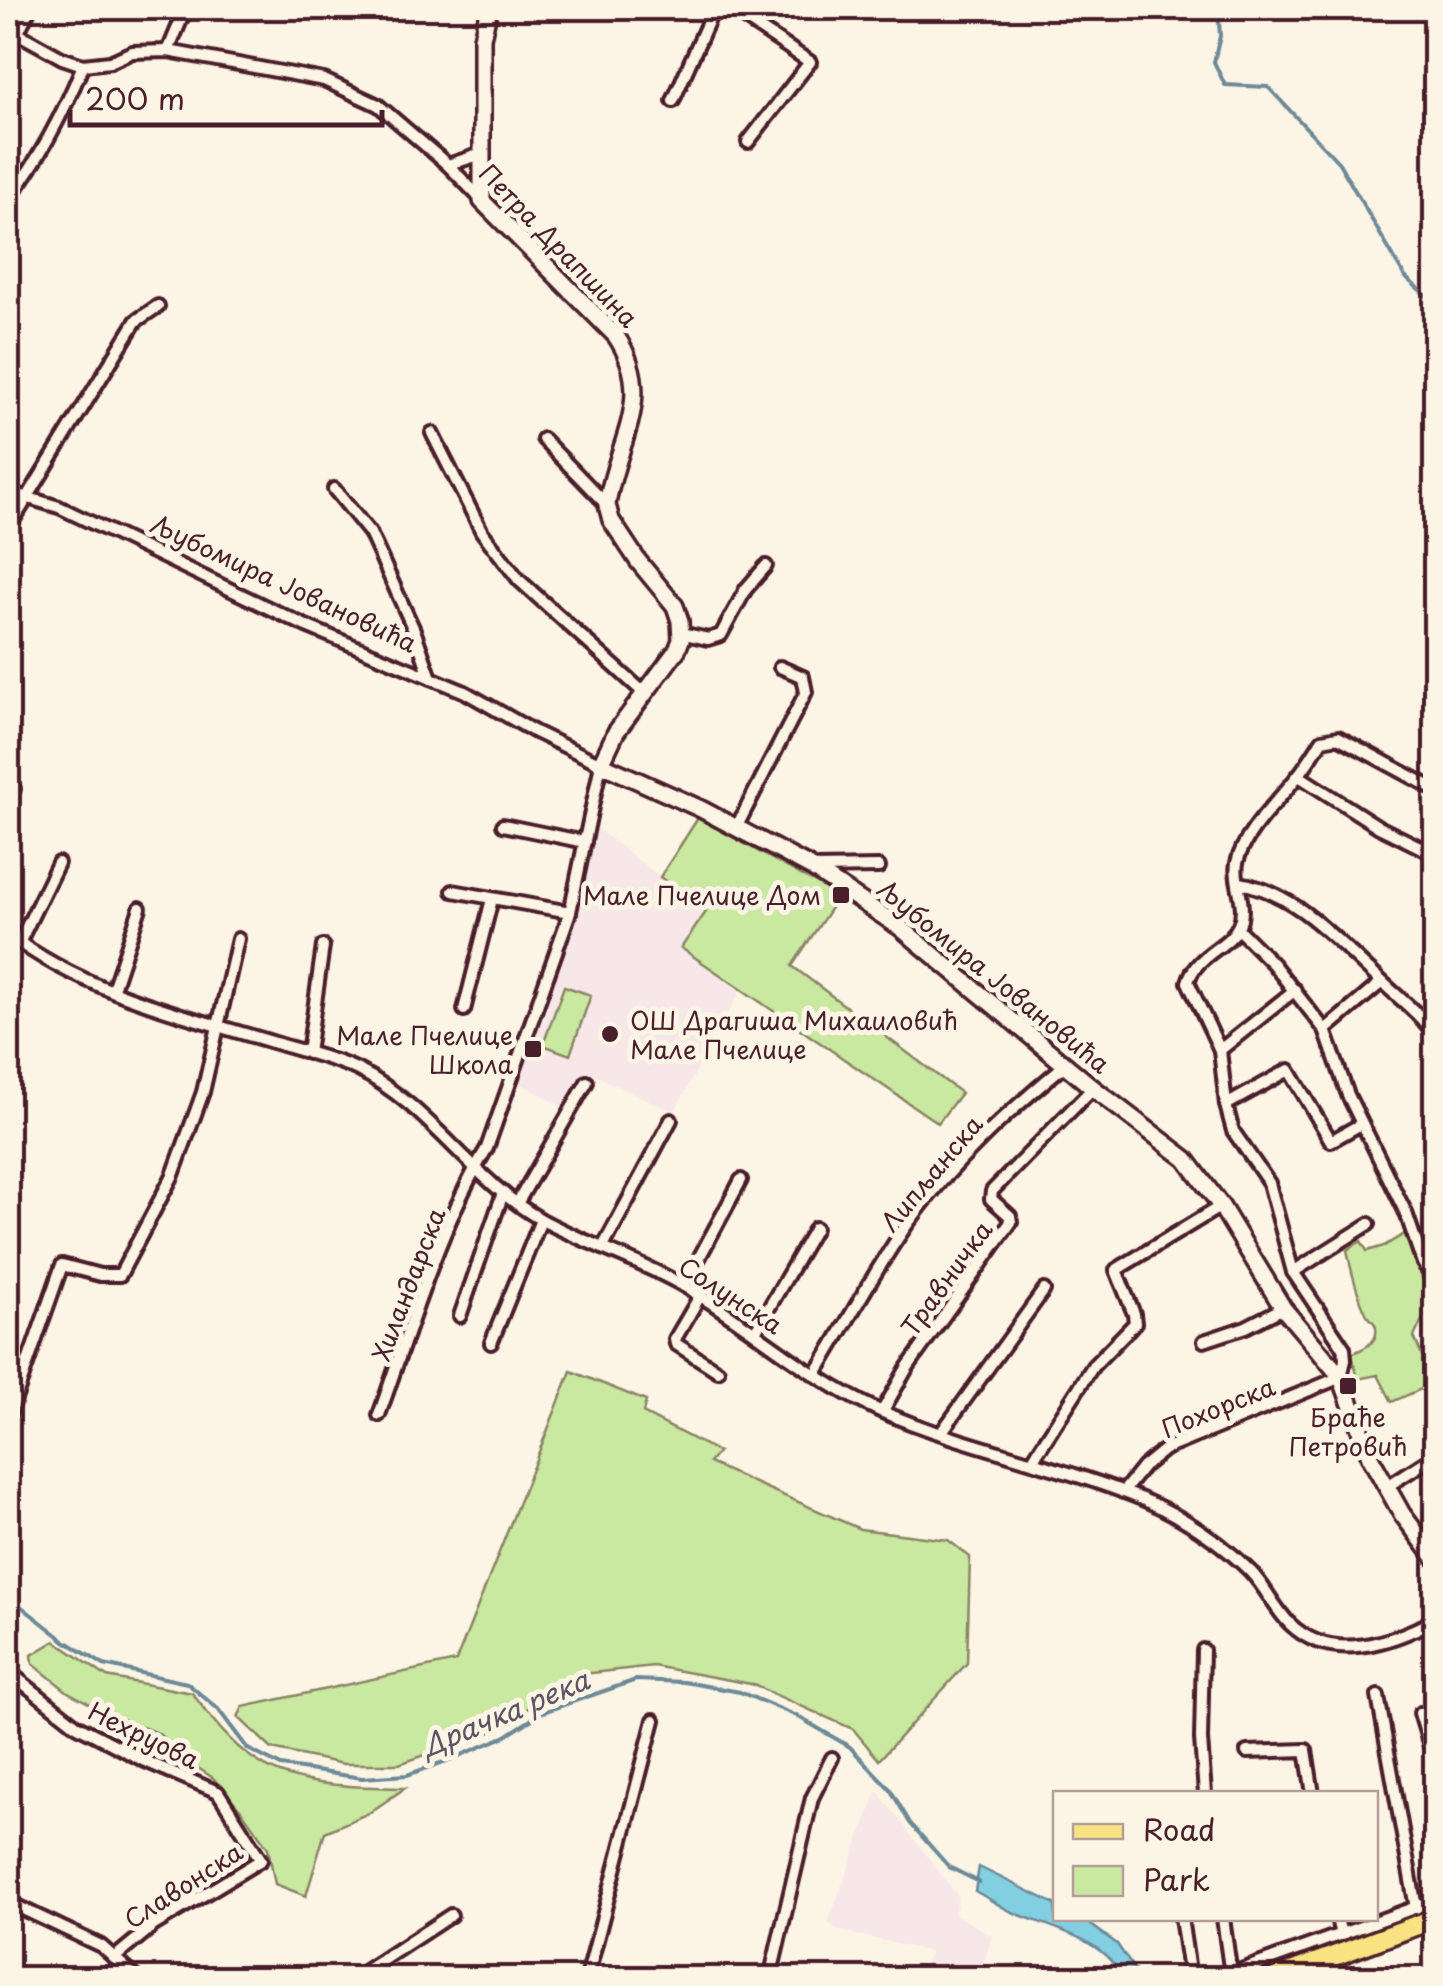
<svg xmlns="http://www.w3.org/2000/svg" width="1443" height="1986" font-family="'Playpen Sans',sans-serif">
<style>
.built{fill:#f7e7e8}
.green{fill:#c9e8a0;stroke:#8a8466;stroke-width:2.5}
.water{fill:#82cfe1;stroke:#6c8998;stroke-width:2.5}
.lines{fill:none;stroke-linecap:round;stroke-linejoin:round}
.stream{stroke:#6c8998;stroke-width:4}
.street-casing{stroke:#4a1f2b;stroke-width:18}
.secondary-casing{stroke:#4a1f2b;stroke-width:22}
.primary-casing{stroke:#4a1f2b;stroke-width:25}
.street{stroke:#fcf5e5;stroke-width:10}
.secondary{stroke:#fcf5e5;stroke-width:15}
.primary{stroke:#f8e281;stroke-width:18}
.rail-casing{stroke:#4a1f2b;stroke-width:8}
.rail{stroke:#fcf5e5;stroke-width:4;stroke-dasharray:11;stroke-linecap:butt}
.poi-dot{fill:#4a1f2b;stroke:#fcf5e5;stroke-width:4}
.labels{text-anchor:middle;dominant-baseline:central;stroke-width:10;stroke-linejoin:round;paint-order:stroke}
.street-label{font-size:25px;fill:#4a1f2b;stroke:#fcf5e5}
.poi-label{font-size:25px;fill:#4a1f2b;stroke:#fcf5e5;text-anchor:end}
.water-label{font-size:28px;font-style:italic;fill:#5b5462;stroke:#fcf5e5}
</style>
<rect width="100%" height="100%" fill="#fcf5e5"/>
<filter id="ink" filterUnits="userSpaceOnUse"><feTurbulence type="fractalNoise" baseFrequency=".01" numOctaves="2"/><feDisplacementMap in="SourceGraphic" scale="20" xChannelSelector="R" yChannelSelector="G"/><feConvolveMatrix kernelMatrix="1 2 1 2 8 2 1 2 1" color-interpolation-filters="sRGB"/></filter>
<g filter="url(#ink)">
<g class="built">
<path d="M593 826 707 912 681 948 740 991 674 1112 587 1072 565 1108 514 1080 546 1013 585 880Z"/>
<path d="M877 1791 958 1896 955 1914 992 1936 980 1978H939L943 1968 924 1964 931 1952 841 1931 828 1923Z"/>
</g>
<g class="green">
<path d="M698 818 839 896 792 966 961 1093 938 1123 681 948 706 912 660 877Z"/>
<path d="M564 986 591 995 570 1055 543 1045Z"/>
<path d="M1408 1232 1411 1250 1431 1301 1414 1337 1422 1355 1435 1366V1383L1392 1402 1378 1375 1358 1379 1352 1354C1361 1349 1374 1345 1376 1334 1378 1322 1370 1321 1366 1313 1357 1294 1351 1270 1347 1250L1361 1241 1367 1251 1384 1246Z"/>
<path d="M571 1371 646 1401 643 1413 718 1452 709 1463 860 1529 948 1540 970 1557 967 1663 879 1760 853 1729 751 1684 653 1666 583 1674 487 1734 399 1764H343L272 1749 238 1717 243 1707 456 1661Z"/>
<path d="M55 1641 107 1677 192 1693C210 1716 227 1740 251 1757 293 1789 355 1786 405 1788L369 1813 325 1832 306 1896 275 1884 268 1848 241 1810 213 1778 189 1762 158 1733 113 1716 68 1692 33 1664 32 1655Z"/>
</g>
<path class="water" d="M979 1867 1055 1904 1056 1918 1083 1919 1117 1944 1140 1978H1122C1103 1936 1048 1928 1010 1911 998 1905 986 1897 975 1891Z"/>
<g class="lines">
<g class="stream">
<path d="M1218 8 1220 36 1214 62 1225 85 1268 87 1339 163 1405 277 1436 304"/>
<path d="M8 1596 65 1641 104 1665 187 1683 218 1709 248 1749 281 1766 362 1778 407 1775 452 1759 506 1736 543 1712 636 1680 684 1682 740 1692 797 1716 850 1747 890 1789 910 1823 949 1867 979 1882"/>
</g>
<defs>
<g id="street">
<path d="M729 8 810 62 748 142"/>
<path d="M8 28 62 58 83 65 110 62 132 52 168 51 324 80 378 105 448 165 482 200"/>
<path d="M17 34 30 8"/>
<path d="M168 51 186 8"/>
<path d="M673 101 714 8"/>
<path d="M448 165 481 154"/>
<path d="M8 200C39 160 64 112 83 65"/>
<path d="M432 433 482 532 519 580 644 693"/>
<path d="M543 439 607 505"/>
<path d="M334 489 370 533 414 630 431 678"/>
<path d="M8 492 59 507 306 626 465 692 535 732 601 764 570 912 487 1148C440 1225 410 1329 379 1415"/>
<path d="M8 529 136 321 158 306"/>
<path d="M681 633 708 639 721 635 746 589 766 566"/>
<path d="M1299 776 1379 827 1436 855"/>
<path d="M8 799 14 789"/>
<path d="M503 825 585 842"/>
<path d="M736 828 806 692 803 677 780 667"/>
<path d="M813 868 879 867"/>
<path d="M1240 883C1298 893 1338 943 1380 980 1400 999 1420 1014 1436 1036"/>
<path d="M453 891 570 912"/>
<path d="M1238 929 1273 964 1325 1030 1348 1095 1406 1213 1423 1263 1436 1282"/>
<path d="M8 934C83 992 183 1015 272 1042 300 1051 332 1057 358 1070 431 1106 472 1181 542 1220 588 1245 639 1260 684 1286 750 1324 807 1378 878 1410 963 1447 1056 1464 1142 1499 1182 1516 1220 1541 1251 1572 1266 1588 1275 1609 1290 1624 1331 1664 1392 1643 1436 1619"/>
<path d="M19 943 58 863"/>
<path d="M113 989 140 908"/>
<path d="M464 1010 492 899"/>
<path d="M1421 1016 1436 1007"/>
<path d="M1325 1030 1382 982"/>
<path d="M1220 1050 1295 990"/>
<path d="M308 1053 323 946"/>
<path d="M1226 1105 1289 1070 1331 1141 1361 1124"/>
<path d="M518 1202 587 1082"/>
<path d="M603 1247 671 1120"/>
<path d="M1293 1272 1369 1224"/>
<path d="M684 1286 741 1180"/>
<path d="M700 1296 675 1339 676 1344 718 1371"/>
<path d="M460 1316 503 1193"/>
<path d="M755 1332 815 1228"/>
<path d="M1204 1341 1246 1327 1283 1308"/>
<path d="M491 1343 541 1220"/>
<path d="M815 1375C846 1325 874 1271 908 1223 952 1163 1009 1111 1066 1064"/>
<path d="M882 1412 907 1368 1011 1222 1010 1216 991 1199 992 1191 1093 1088"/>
<path d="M8 1419 62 1265 100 1275H120L173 1175 203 1092 238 939"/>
<path d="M941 1433 1044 1290"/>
<path d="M1032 1461 1093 1366 1135 1323 1134 1314 1116 1270 1221 1206"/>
<path d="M1386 1487 1436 1455"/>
<path d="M1123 1492 1143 1467 1165 1449 1341 1377 1345 1360 1344 1348 1293 1272 1269 1183 1233 1131 1226 1105 1220 1050 1188 982C1196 954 1230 947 1239 925 1248 904 1233 883 1237 863 1244 831 1282 798 1300 773 1308 763 1315 751 1322 740L1338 737 1436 790"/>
<path d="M1203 1650 1201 1739 1205 1794"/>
<path d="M8 1671 76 1725 145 1761 218 1792 261 1860 154 1925 114 1958"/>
<path d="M1378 1696 1416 1908"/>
<path d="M1420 1713 1436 1766"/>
<path d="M1247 1752 1306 1750 1313 1794"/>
<path d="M8 1902 101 1946 137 1978"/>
<path d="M1181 1918 1190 1978"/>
<path d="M1223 1918 1231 1975"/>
<path d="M1337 1918 1341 1935"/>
<path d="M355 1978 451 1915"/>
<path d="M587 1978 654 1720"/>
<path d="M770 1978 812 1798 832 1758"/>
<path d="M1219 1978 1436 1900"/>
</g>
<path id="secondary" d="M489 8 482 38V201L616 336C657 398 616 441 607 505L611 520 638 561 675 606 680 621 681 640 677 650 616 732 601 764 701 809 812 868 901 928 1093 1088 1186 1159 1221 1206 1283 1308 1341 1377 1370 1457 1402 1514 1436 1559"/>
<path id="primary" d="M1275 1978 1436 1918"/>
</defs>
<use href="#street" class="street-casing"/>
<use href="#secondary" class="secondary-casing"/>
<use href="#primary" class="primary-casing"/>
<use href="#street" class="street"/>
<use href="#secondary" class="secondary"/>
<use href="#primary" class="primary"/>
<defs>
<path id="rail" d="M1401 1978 1436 1970"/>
</defs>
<use href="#rail" class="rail-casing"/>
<use href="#rail" class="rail"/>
</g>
</g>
<g class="poi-dot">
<rect x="831" y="885" width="20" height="20" rx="5"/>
<circle cx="610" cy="1034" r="10"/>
<rect x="523" y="1039" width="20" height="20" rx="5"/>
<rect x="1338" y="1376" width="20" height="20" rx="5"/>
</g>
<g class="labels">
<g class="street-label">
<text transform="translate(559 245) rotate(46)">Петра Драпшина</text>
<text transform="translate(284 583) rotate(25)">Љубомира Јовановића</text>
<text transform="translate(994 976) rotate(39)">Љубомира Јовановића</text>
<text transform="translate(931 1173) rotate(-50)">Липљанска</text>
<text transform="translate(946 1278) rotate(-54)">Травничка</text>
<text transform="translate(408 1284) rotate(-69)">Хиландарска</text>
<text transform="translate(731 1295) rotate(33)">Солунска</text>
<text transform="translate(1218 1407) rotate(-22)">Похорска</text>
<text transform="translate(144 1735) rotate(26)">Нехруова</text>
<text transform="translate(183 1885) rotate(-33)">Славонска</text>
</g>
<g class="poi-label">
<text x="821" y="895">Мале Пчелице Дом</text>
<text x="630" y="1020" text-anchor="start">ОШ Драгиша Михаиловић<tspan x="630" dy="29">Мале Пчелице</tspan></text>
<text x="513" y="1035">Мале Пчелице<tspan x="513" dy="29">Школа</tspan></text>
<text x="1348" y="1417" text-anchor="middle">Браће<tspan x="1348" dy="29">Петровић</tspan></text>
</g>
<g class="water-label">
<text transform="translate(505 1712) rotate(-23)">Драчка река</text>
</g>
</g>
<rect width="1443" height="1986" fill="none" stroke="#fcf5e5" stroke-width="40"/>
<rect x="20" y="20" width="1403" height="1946" fill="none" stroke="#4a1f2b" stroke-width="4" filter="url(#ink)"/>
<rect x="1053" y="1791" width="325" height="130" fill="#fcf5e5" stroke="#b59f9b" stroke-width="2.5"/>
<rect x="1073" y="1824" width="50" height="15" fill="#f8e281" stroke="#b59f9b" stroke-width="2.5"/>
<text x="1143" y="1841" font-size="30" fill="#4a1f2b">Road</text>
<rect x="1073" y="1866" width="50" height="30" fill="#c9e8a0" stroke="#b59f9b" stroke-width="2.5"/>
<text x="1143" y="1891" font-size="30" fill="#4a1f2b">Park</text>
<path d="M70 110v15h312v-15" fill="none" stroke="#4a1f2b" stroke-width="5"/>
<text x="85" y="110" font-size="30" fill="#4a1f2b" stroke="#fcf5e5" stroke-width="8" paint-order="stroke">200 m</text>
</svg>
